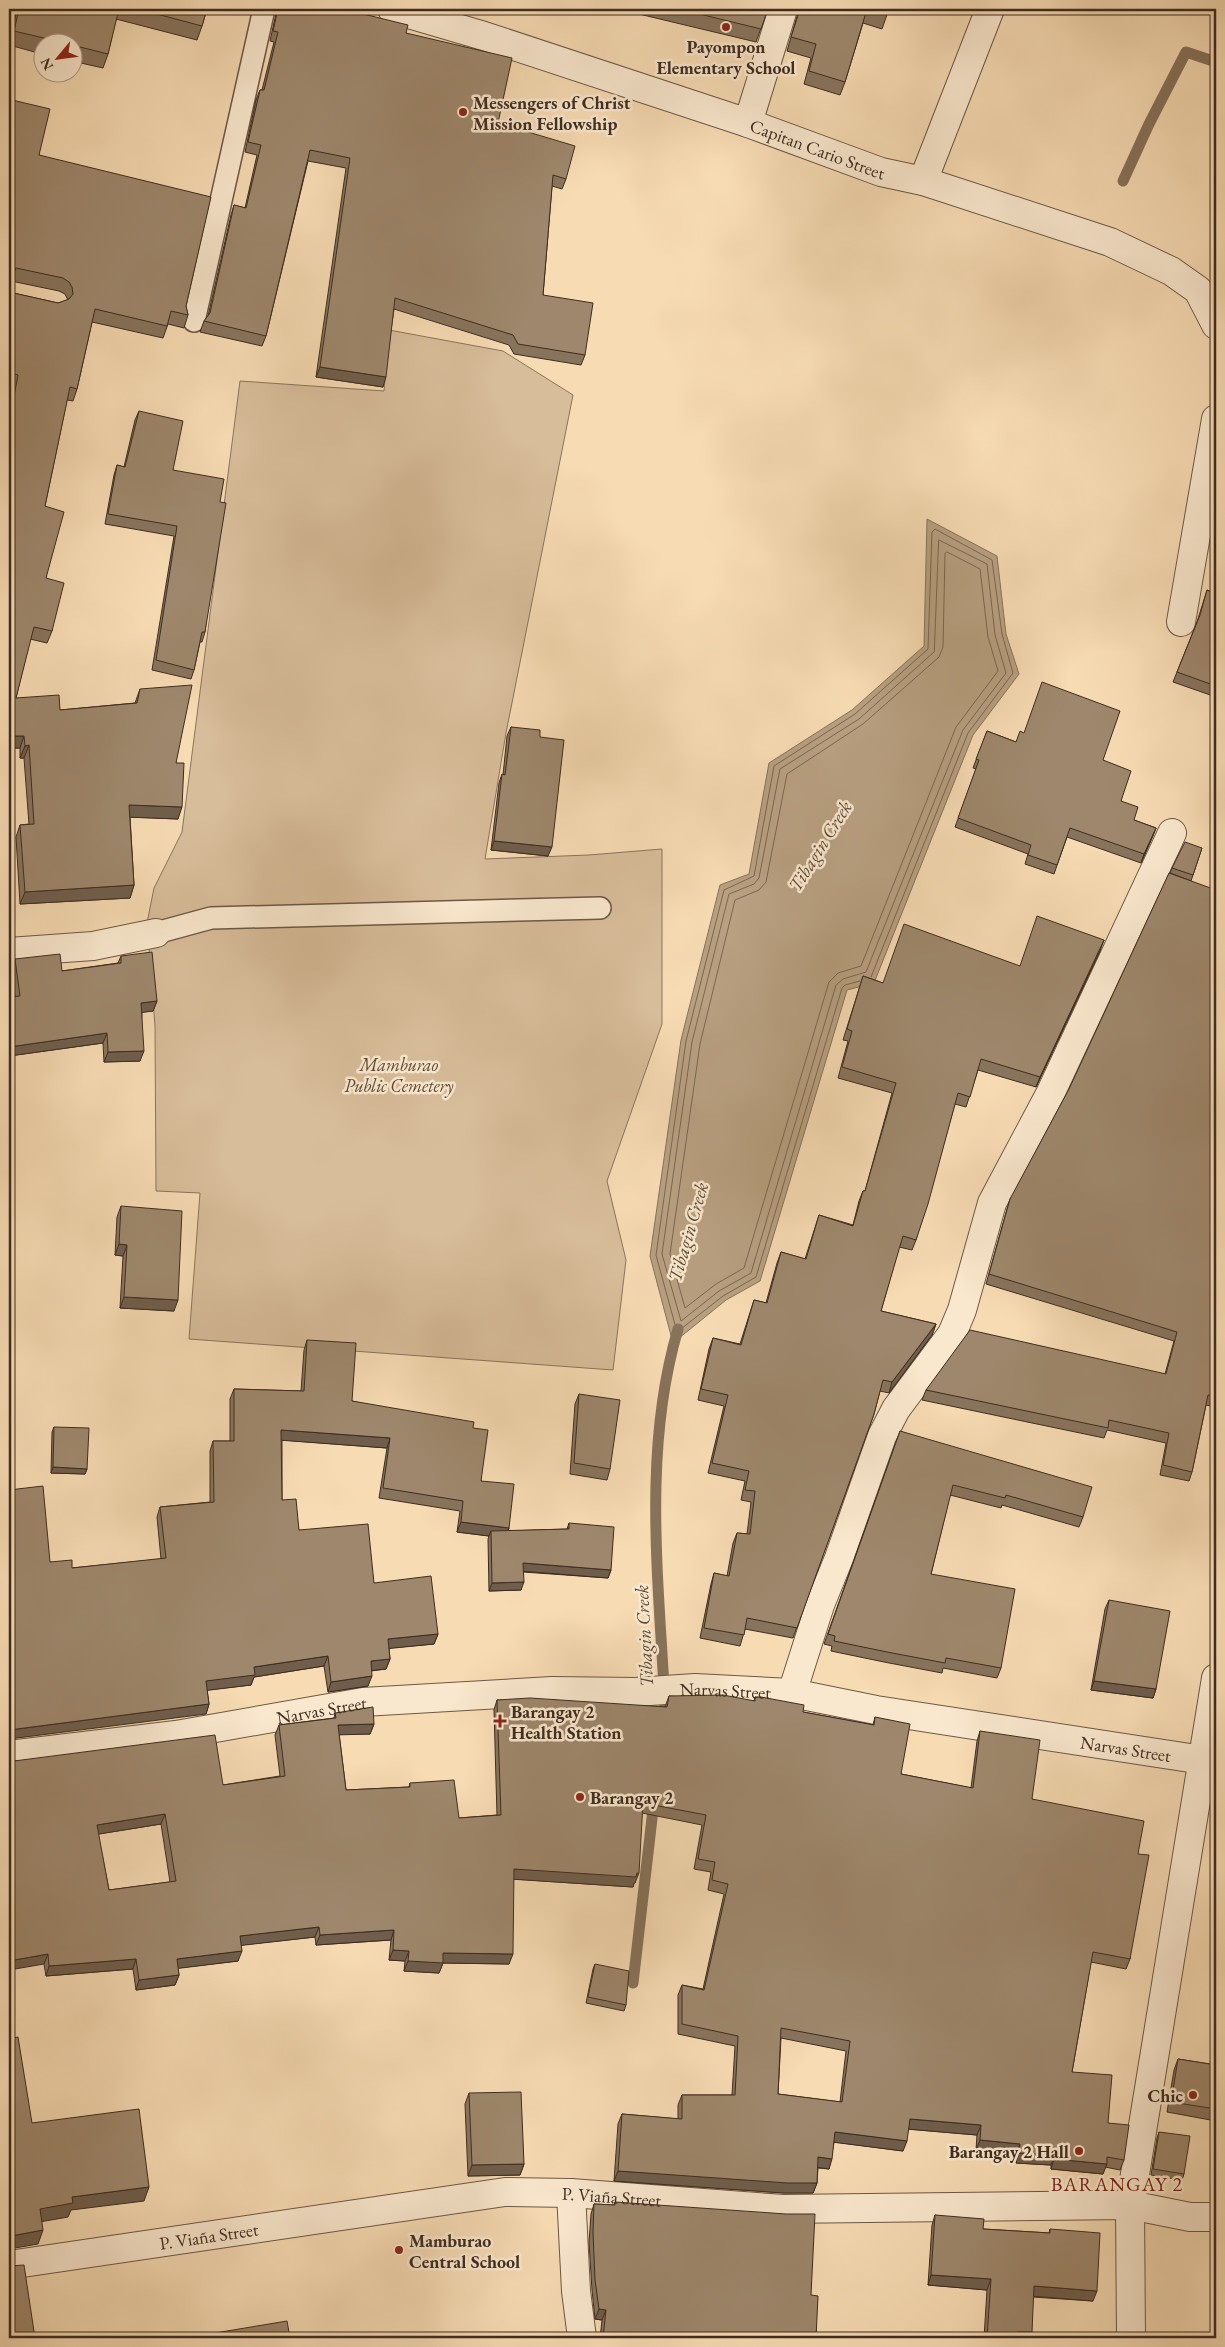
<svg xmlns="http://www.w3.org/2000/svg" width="1225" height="2347" font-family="'EB Garamond',serif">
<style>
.green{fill:#d8bd9a;stroke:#8b745d}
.water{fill:#b8a081;stroke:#87725a}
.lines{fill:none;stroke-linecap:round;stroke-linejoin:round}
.shore{stroke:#7b6650;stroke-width:1}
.stream{stroke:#87725a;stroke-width:11}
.service-casing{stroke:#6c5845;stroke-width:24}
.minor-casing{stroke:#6c5845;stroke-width:30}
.service{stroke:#fae8ce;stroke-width:21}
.minor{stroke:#fae8ce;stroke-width:28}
.wall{fill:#88745d;stroke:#3e2c20;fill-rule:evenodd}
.shaded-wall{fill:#6f5e4c;stroke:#3e2c20}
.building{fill:#9e876c;stroke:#3e2c20;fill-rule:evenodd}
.poi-dot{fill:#8f2418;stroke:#fae8ce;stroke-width:2}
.labels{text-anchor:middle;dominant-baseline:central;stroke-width:5;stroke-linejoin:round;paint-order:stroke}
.poi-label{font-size:18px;font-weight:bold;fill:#3e2c20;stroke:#fae8ce;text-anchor:start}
.street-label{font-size:18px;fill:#3e2c20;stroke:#fae8ce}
.park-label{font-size:18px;font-style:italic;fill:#5d4938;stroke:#fae8ce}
.water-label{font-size:19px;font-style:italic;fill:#5c4938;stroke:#fae8ce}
.quarter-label{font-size:20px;letter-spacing:1px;fill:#7a1f14;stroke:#fae8ce}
</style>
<rect width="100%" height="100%" fill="#f7dbb3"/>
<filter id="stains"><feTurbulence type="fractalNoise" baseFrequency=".004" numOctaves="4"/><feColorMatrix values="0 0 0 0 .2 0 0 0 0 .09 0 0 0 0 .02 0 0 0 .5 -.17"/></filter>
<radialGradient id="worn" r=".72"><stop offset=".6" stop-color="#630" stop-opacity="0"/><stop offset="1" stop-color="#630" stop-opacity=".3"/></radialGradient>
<path class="green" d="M389 330 503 351 573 395 506 733 485 859 589 855 662 849V1024L607 1181 626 1260 613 1370 189 1339 200 1193 156 1191 155 1026 147 923 154 888 182 832 240 381 384 391Z"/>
<path class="water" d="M927 519 997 556 1006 634 1019 674 973 735 874 983 847 990 760 1281 726 1300 673 1343 650 1256 681 1040 720 885 749 874 769 763 852 710 924 646Z"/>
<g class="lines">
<g class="shore">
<path d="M939 540 987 564 995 635 1006 673 963 730 866 972 843 979 836 985 751 1273 719 1291 681 1321 662 1254 692 1042 729 894 754 884 759 878 780 769 859 719 934 652Z"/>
<path d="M947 552 980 569 988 637 998 671 956 727 861 966 838 973 829 982 744 1268 716 1284 685 1308 670 1254 700 1044 735 900 759 890 766 882 787 774 863 724 939 657 943 647 945 554Z"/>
<path d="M860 981 845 985 842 988 756 1277 723 1296 677 1332 656 1255 686 1041 724 890 754 876 774 766 855 714 928 649 932 532 935 529 992 560 1002 634 1013 673 968 733 871 977"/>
</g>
<g class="stream">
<path d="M1123 181 1149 124 1186 52 1216 62"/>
<path d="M663 1721 665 1706C659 1582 642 1451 678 1329"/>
<path d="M633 1983 654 1801"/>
</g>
<defs>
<g id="service">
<path d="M194 321 264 9"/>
<path d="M156 933 211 918 600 908"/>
</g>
<g id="minor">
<path id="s1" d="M392 9 484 36 748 123 881 172 923 181 1110 242 1171 271 1198 290 1216 325"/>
<path d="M748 123 783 9"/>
<path d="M923 181 990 9"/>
<path d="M1181 622 1216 419"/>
<path d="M9 952 93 946 156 933"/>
<path d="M792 1693 820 1605 839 1558 882 1436 896 1409 952 1334 962 1310 992 1203 1051 1092 1172 833"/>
<path id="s2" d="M9 1755 176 1735 363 1702 552 1691 635 1692 695 1688 792 1693 876 1710 1216 1762"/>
<path d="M571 2193 576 2291 582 2338"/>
<path id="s3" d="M9 2265 505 2192 571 2193 783 2209 1130 2205 1190 2217H1216"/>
<path d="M1131 2338 1130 2205 1216 1678"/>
</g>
</defs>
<use href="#service" class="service-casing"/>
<use href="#minor" class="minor-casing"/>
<use href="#service" class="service"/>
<use href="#minor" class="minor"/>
</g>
<g class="wall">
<path d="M17 9H207L202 26 197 40 116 19 108 54 103 68 72 61V42H42V54L9 45Z"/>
<path d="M277 9H343L406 33 498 123 566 179 562 189 552 186 543 295 585 355 581 365 514 354 509 345 394 309 383 387 316 377 346 168 308 161 266 336 262 346 200 332 204 321 208 316 231 215 234 205 245 208 257 155 245 152 256 100 260 90H262L274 42 270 41Z"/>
<path d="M618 9H768L756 42Z"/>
<path d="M798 9H889L882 29 863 23 845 82 840 95 804 84 811 58 787 51 798 13Z"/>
<path d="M12 100 39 155 186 306 188 315 184 328 168 324 163 338 92 322 77 389 73 401 67 400 45 506 46 578 52 631 47 643 30 639 16 698 60 710 135 703 140 689 176 763 178 819 130 817 134 885 130 898 20 904 16 837 20 825 29 824 24 758H20V748H9V413L14 387 9 386V292L58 303 68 300 65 294 59 291 11 281Z"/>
<path d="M139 411 173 470 220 502 205 632 202 642H200L194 670 191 679 152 670 174 536 105 524 114 475 117 465 124 467 135 420Z"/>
<path d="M1207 590 1216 594V697L1173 682 1197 622Z"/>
<path d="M511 727 540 737 548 856 491 850 499 783 502 774 503 775 507 736Z"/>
<path d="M987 731 1016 742 1103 760 1121 801 1134 820 1156 828 1141 863 1067 837 1054 874 1025 864 1028 854 955 827 976 769 973 768Z"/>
<path d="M1202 848 1191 881 1170 873 1172 868Z"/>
<path d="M1216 890V1407L1206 1405 1192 1472 1189 1481 1160 1475 1166 1443 1107 1430 1104 1438 922 1400 926 1390 1165 1374 1174 1341 986 1284 1007 1209 1010 1199Z"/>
<path d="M1100 951 1036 1087 978 1070 966 1107 955 1104 916 1240 912 1250 899 1247 881 1311 936 1324 932 1335 889 1393 880 1391 874 1414 793 1638 745 1629 740 1646 700 1638 711 1584 714 1573 727 1576 733 1543 737 1533 747 1534 751 1502 741 1500 745 1481 708 1473 724 1406 698 1400 709 1349 713 1338 740 1344 754 1300 766 1303 777 1263 781 1252 805 1259 819 1215 853 1225 859 1201 863 1191H865L892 1093 838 1078 848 1041 843 1040 863 976 883 983 1020 966Z"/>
<path d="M121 956 157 1001 153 1011 142 1012 140 1061 104 1062 103 1043 9 1056V997L15 996 11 969 15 959 62 971 118 963Z"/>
<path d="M121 1206 174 1311 120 1308 123 1256 115 1255 117 1217Z"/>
<path d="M307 1340 352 1401 473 1428 481 1481 509 1528 508 1531 567 1529 569 1523 611 1570 608 1578 523 1572 521 1590 489 1591 488 1539 489 1536 457 1532 460 1511 379 1498 387 1448 282 1440V1500L299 1530 374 1583 438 1634 434 1644 389 1648 390 1659 386 1669 371 1671 368 1686 328 1692 324 1666 254 1677 251 1685 207 1690 209 1704 206 1714 50 1562 72 1568 161 1559 157 1517 160 1507 210 1502V1451L213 1441H230V1399L234 1389 301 1391 304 1350Z"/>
<path d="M579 1394 610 1469 607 1480 570 1474 575 1404Z"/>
<path d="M54 1427 87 1469 85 1474 51 1473 52 1432Z"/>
<path d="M900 1431 1083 1517 1079 1527 1002 1505 1001 1508 950 1495 931 1574 1001 1668 997 1678 943 1668 942 1673 884 1662 831 1651 832 1646 824 1644Z"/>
<path d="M1109 1600 1156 1689 1153 1698 1091 1690 1105 1609Z"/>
<path d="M669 1696 754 1701 755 1697 803 1712 873 1725 875 1717 901 1774 971 1788 977 1741 980 1731 1032 1799 1138 1854 1130 1959 1126 1969 1091 1962 1072 2072 1108 2123 1124 2160 1120 2170 1105 2167 1103 2174 1051 2169V2165L1016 2163V2154L976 2150 977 2135 908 2129 903 2151 834 2142 829 2169 818 2168 817 2183 813 2193H784L614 2181 618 2124 622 2114 678 2119V2105L682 2095H732L735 2046 678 2034V1995L682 1985 703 1989 724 1894 708 1890 711 1872 694 1869 702 1825 642 1813 635 1883H634L633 1887 513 1879 509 1964 443 1963 439 1973 404 1971 405 1961 389 1960 391 1940 316 1945 315 1937 241 1945 238 1961 178 1968 179 1975 175 1985 136 1990 133 1969 46 1976 44 1964 9 1760 223 1785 280 1776 275 1735 279 1725 334 1718 335 1713 374 1724 370 1734H339L346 1790 409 1787 410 1783 459 1818 497 1815 494 1710 497 1700 665 1707ZM161 1824 170 1882 109 1890 98 1834ZM781 2038 846 2051 840 2102 778 2094Z"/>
<path d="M595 1964 626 2005 624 2011 586 2003 593 1969Z"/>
<path d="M1178 2059 1216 2065V2121L1167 2112 1174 2070Z"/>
<path d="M469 2093 524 2164 520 2175 468 2176 465 2104Z"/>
<path d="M1159 2132 1184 2174 1182 2180 1151 2175 1157 2138Z"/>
<path d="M615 2202 811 2295 816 2338H600L602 2320 595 2319 592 2290 589 2242 591 2214 594 2204 614 2205Z"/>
<path d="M935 2215 983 2229 1049 2233 1050 2229 1093 2301 1033 2297 1030 2338H984L987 2290 928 2285 932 2225Z"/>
</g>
<g class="shaded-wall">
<path d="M16 268 11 281 9 282V271Z"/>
<path d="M320 367 386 377 383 387 316 377Z"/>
<path d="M9 736H24L20 748H9Z"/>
<path d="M29 745 24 758H20L25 746Z"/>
<path d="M129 805 182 807 178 819 125 817Z"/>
<path d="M1156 828 1153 836 1141 863 1144 854Z"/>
<path d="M494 841 552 847 548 856 491 850Z"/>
<path d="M134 885 130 898 20 904 25 892Z"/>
<path d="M1104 940 1100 951 1036 1087 1040 1077Z"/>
<path d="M157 1001 153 1011 138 1013 141 1003Z"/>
<path d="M107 1033 103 1043 9 1056V1047Z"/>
<path d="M144 1051 140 1061 104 1062 108 1052Z"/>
<path d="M119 1244 127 1245 123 1256 115 1255Z"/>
<path d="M124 1297 178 1300 174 1311 120 1308Z"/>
<path d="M936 1324 932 1335 889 1393 892 1382Z"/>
<path d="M281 1430 390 1438 387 1448 278 1440Z"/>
<path d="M53 1467 87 1469 85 1474 51 1473Z"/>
<path d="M461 1522 509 1528 505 1538 491 1531 489 1536 457 1532Z"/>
<path d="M523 1563 611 1570 608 1578 520 1571Z"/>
<path d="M524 1582 521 1590 489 1591 492 1583Z"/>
<path d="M438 1634 434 1644 384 1649 388 1639Z"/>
<path d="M328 1656 324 1666 254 1677 251 1685 202 1691 206 1681 254 1667Z"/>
<path d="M390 1659 386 1669 367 1671 371 1661Z"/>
<path d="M372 1676 368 1686 328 1692 331 1682Z"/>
<path d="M1094 1681 1156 1689 1153 1698 1091 1690Z"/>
<path d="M209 1704 206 1714 9 1739V1730H10Z"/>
<path d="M374 1724 370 1734 334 1735 338 1725Z"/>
<path d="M165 1814 161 1824 93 1835 97 1825Z"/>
<path d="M514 1869 637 1873H639L635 1883H634L633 1887 510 1879Z"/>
<path d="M319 1927 315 1937 236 1946 240 1936Z"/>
<path d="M394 1930 391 1940 316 1945 320 1935Z"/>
<path d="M393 1950 409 1951 405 1961 389 1960Z"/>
<path d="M242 1951 238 1961 173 1969 177 1959Z"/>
<path d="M443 1953 513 1954 509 1964 443 1963 439 1973 404 1971 408 1961Z"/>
<path d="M48 1954 44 1964 9 1970V1961Z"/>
<path d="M136 1959 133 1969 46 1976 49 1966Z"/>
<path d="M179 1975 175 1985 136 1990 139 1980Z"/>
<path d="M910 2119 981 2125 977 2135 906 2129Z"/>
<path d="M835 2132 907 2141 903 2151 832 2142Z"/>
<path d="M980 2140 1020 2144 1016 2154 976 2150Z"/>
<path d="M1019 2153 1055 2155 1051 2165 1016 2163Z"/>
<path d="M818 2157 832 2159 829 2169 815 2167Z"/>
<path d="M1054 2159 1107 2164 1103 2174 1051 2169Z"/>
<path d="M524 2164 520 2175 468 2176 472 2165Z"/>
<path d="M618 2171 817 2183 813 2193H784L614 2181Z"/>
<path d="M149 2187 144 2201 71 2210 68 2217 34 2223 40 2209 72 2197Z"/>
<path d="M43 2230 38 2244 9 2249V2237L11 2236Z"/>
<path d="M931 2275 991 2279 987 2290 928 2285Z"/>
<path d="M1034 2286 1097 2291 1093 2301 1030 2296Z"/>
<path d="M599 2309 606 2310 602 2320 595 2319Z"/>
<path d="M1017 2332H1032L1030 2338H1014Z"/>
<path d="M752 2333 816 2338H750Z"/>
</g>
<g class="building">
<path d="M19 9H119L108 54 72 45V42H61L14 31Z"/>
<path d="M138 9H207L202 26Z"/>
<path d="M278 9H343L408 25 406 33 512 58 498 123 575 146 566 179 553 175 543 295 593 303 585 355 518 344 513 335 395 298 386 377 320 367 350 158 310 150 266 336 204 321 210 313 234 205 246 208 261 145 248 142 260 90H264L278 32 273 31Z"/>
<path d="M679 9H768L761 29Z"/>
<path d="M800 9H889L887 15 867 9 845 82 809 71 816 44 791 37Z"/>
<path d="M9 96 13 97 12 100 50 109 39 155 211 197 186 306 188 315 171 311 167 326 95 309 77 389 70 387 45 506 64 512 46 578 64 583 52 631 34 627 16 698 59 695 60 710 137 703 140 689 192 685 176 763H184L182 807 129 805 134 885 25 892 20 825 34 824 29 745 25 746 24 736H9V423L18 375 10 373 11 370H9V292L58 303 69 299 73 294 72 287 69 282 63 278 16 268 9 271Z"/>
<path d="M139 411 183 421 173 470 224 479 220 502 226 503 205 632H202L194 670 156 660 177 526 108 514 117 465 125 467Z"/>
<path d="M1207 590 1216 594V686L1177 672 1200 615Z"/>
<path d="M1042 682 1120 711 1103 760 1131 771 1121 801 1138 807 1134 820 1156 828 1144 854 1070 828 1057 865 1028 855 1031 845 958 818 979 760 976 759 987 731 1016 742 1020 731 1024 733Z"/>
<path d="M511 727 540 730V737L564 740 552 847 494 841 502 774 505 775Z"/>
<path d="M1185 842 1202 848 1193 875 1172 868Z"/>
<path d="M1169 873 1216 890V1396L1208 1395 1192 1472 1163 1465 1169 1433 1109 1420 1108 1428 926 1390 970 1330 1166 1374 1177 1332 989 1274 1010 1199 1069 1089Z"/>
<path d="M1037 916 1104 940 1040 1077 981 1059 970 1097 958 1093 928 1204 916 1240 903 1236 881 1311 936 1324 892 1382 883 1380 874 1414 797 1628 747 1618 744 1635 704 1628 714 1573 729 1576 737 1533 750 1534 755 1491 745 1490 749 1471 712 1463 728 1395 701 1389 713 1338 741 1345 754 1300 767 1303 781 1252 806 1259 819 1215 853 1226 863 1191H865L896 1083 842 1067 852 1031 847 1029 863 976 883 983 904 924 1020 966Z"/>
<path d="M152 952 157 1001 141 1003 144 1051 108 1052 107 1033 9 1047V997L20 996 15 959 60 954 62 971 121 963V956Z"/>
<path d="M121 1206 182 1211 178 1300 124 1297 127 1245 119 1244Z"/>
<path d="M307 1340 356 1343 352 1401 474 1422 473 1428 488 1430 481 1481 514 1484 509 1528 461 1522 463 1501 383 1488 390 1438 281 1430 282 1500 296 1499 299 1530 368 1524 374 1583 431 1576 438 1634 388 1639 390 1659 371 1661 372 1676 331 1682 328 1656 254 1667 255 1675 206 1681 209 1704 9 1730V1490L43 1486 50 1562 72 1560V1568L166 1558 160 1507 214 1502 213 1441H234V1389L304 1391Z"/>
<path d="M579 1394 620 1400 610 1469 574 1463Z"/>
<path d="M54 1427 89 1428 87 1469 53 1467Z"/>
<path d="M900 1431 1092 1487 1083 1517 1006 1495 1005 1498 953 1485 931 1574 1015 1589 1001 1668 946 1658 945 1663 887 1652 834 1641 835 1636 828 1634Z"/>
<path d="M569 1523 614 1527 611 1570 523 1563 524 1582 492 1583 491 1531 569 1529Z"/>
<path d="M1109 1600 1170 1611 1156 1689 1094 1681Z"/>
<path d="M723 1695 755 1701V1697H761L804 1705 803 1712 874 1725 875 1717 910 1724 901 1774 973 1788 980 1731 1040 1740 1032 1799 1144 1821 1138 1854 1149 1855 1130 1959 1093 1952 1072 2072 1112 2075 1108 2123 1129 2125 1124 2160 1107 2157V2164L1054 2159 1055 2155 1019 2153 1020 2144 980 2140 981 2125 910 2119 907 2141 835 2132 832 2159 818 2157 817 2183H787L618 2171 622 2114 682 2119V2095H735L738 2036 682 2024V1985L704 1990 728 1884 712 1880 715 1862 698 1859 706 1815 643 1803 639 1873H637L636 1877 514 1869 513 1954 443 1953V1963L408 1961 409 1951 393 1950 394 1930 320 1935 319 1927 240 1936 242 1951 177 1959 179 1975 139 1980 136 1959 49 1966 48 1954 9 1961V1760L14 1761 215 1735 223 1785 285 1776 279 1725 336 1718 335 1713 373 1707 374 1724 338 1725 346 1790 410 1787V1783L454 1780 459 1818 501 1815 497 1700 530 1698 667 1707 669 1696ZM165 1814 176 1881 109 1890 97 1825ZM781 2028 850 2041 842 2102 778 2094Z"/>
<path d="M595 1964 629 1971 626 2005 588 1997Z"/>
<path d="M18 2037 32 2123 139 2109 149 2187 72 2197 73 2203 40 2209 43 2230 11 2236 9 2237V2039Z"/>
<path d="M1178 2059 1216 2065V2109L1171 2102Z"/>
<path d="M521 2092 524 2164 472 2165 469 2093Z"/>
<path d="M1159 2132 1190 2136 1184 2174 1153 2169Z"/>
<path d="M615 2202 786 2214H815L811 2295 818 2296 816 2338 752 2333 751 2338H603L606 2310 599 2309 595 2280 593 2232 594 2204 615 2205Z"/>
<path d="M935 2215 984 2219 983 2229 1050 2233V2229L1100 2233 1097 2291 1034 2286 1032 2332H1017V2338H987L991 2279 931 2275Z"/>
<path d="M24 2265 35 2338H9V2266Z"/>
<path d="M287 2321 290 2338H185Z"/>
</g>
<g class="poi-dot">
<circle cx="726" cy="27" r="5"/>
<circle cx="463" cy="112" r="5"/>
<path d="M497.5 1713.5h5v5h5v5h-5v5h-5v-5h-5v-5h5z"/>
<circle cx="580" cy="1797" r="5"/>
<circle cx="1193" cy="2095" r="5"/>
<circle cx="1079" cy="2151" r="5"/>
<circle cx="399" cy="2250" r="5"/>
</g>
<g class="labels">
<g class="poi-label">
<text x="726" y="46" text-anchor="middle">Payompon<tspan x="726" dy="21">Elementary School</tspan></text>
<text x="473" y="102">Messengers of Christ<tspan x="473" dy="21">Mission Fellowship</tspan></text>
<text x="511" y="1711">Barangay 2<tspan x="511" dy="21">Health Station</tspan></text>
<text x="590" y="1797">Barangay 2</text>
<text x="1183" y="2095" text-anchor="end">Chic</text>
<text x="1069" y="2151" text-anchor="end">Barangay 2 Hall</text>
<text x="409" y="2240">Mamburao<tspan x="409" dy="21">Central School</tspan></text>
</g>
<g class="street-label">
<text stroke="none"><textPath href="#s1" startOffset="448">Capitan Cario Street</textPath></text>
<text stroke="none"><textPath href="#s2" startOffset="721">Narvas Street</textPath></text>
<text stroke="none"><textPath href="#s2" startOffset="316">Narvas Street</textPath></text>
<text stroke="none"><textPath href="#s2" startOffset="1126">Narvas Street</textPath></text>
<text stroke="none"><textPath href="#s3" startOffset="608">P. Viaña Street</textPath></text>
<text stroke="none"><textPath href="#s3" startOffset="202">P. Viaña Street</textPath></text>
</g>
<g class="park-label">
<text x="399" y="1064">Mamburao<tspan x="399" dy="21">Public Cemetery</tspan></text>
</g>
<g class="water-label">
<text transform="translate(820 846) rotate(-58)">Tibagin Creek</text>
<text transform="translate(688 1232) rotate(-74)">Tibagin Creek</text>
<text transform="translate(644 1636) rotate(-93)">Tibagin Creek</text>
</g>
<g class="quarter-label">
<text x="1117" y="2184">BARANGAY 2</text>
</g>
</g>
<rect width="1225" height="2347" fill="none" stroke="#f7dbb3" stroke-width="30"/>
<rect x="10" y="10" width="1205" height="2327" fill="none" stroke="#3e2c20" stroke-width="2.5"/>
<rect x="15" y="15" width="1195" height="2317" fill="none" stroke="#3e2c20"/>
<g transform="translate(58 58) rotate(241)"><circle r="24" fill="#fae8ce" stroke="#af9d88"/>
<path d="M0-4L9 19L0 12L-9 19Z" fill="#8f2418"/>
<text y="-8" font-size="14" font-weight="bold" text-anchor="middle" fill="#3e2c20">N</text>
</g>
<rect width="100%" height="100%" filter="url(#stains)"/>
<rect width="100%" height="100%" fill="url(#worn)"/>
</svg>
